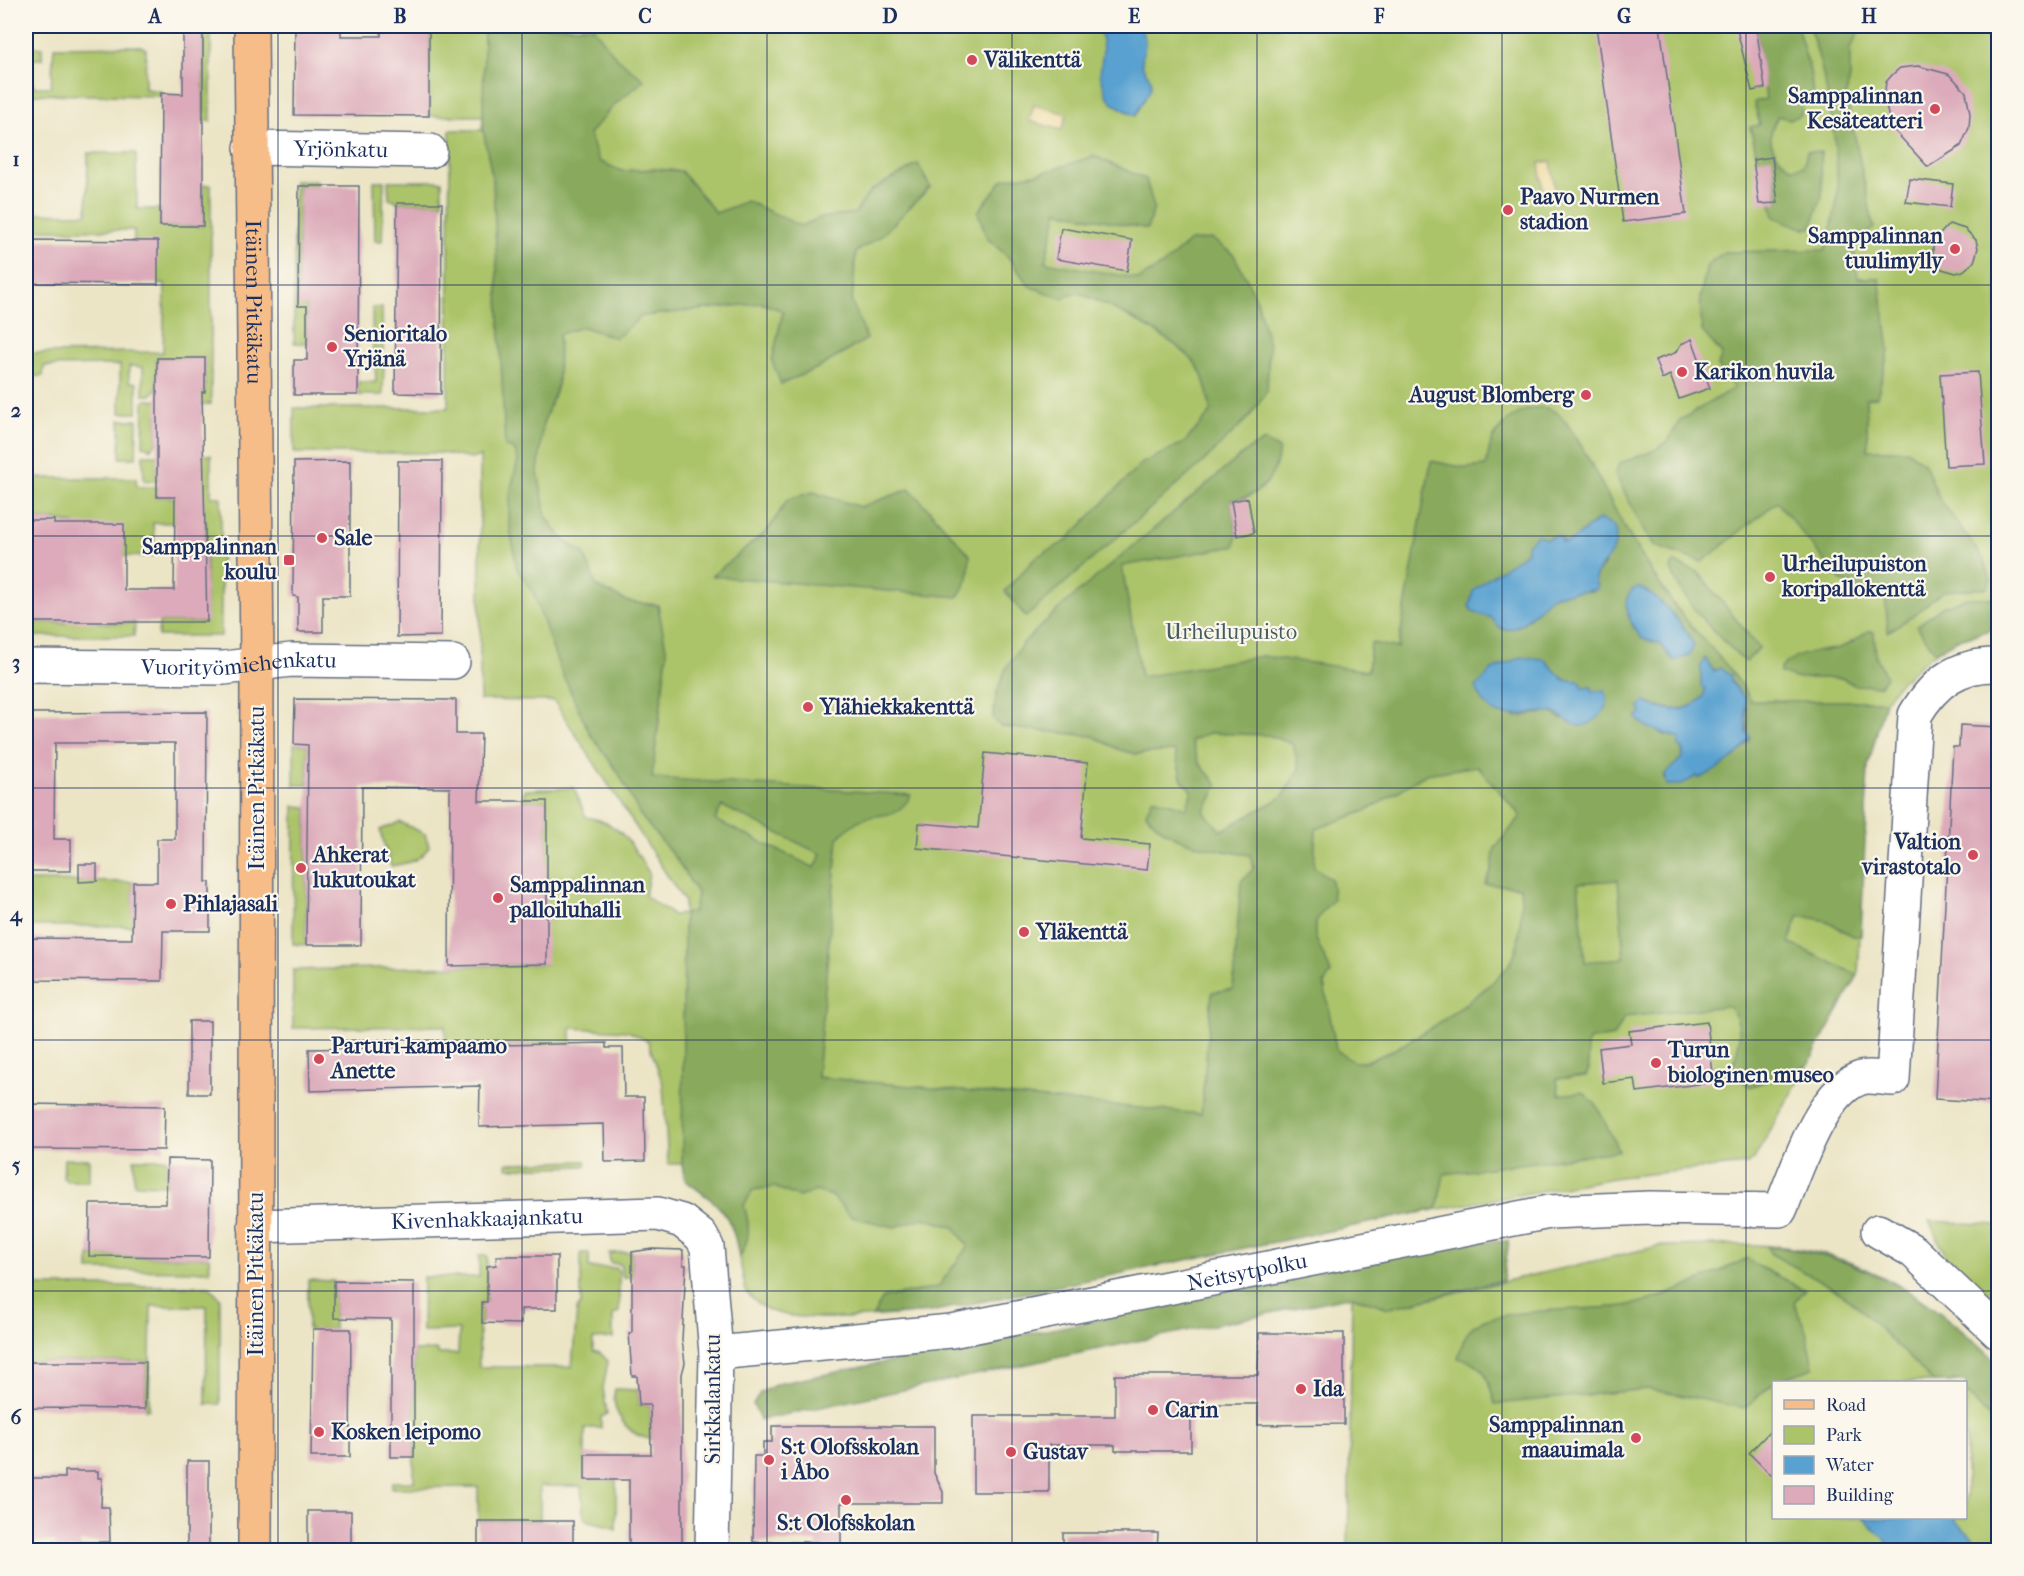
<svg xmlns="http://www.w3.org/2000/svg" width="2024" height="1576" font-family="'IM FELL French Canon',serif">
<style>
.green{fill:#acc469;stroke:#647a64;stroke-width:1.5;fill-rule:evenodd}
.forest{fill:#89aa5d;stroke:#526c5e;stroke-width:1.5;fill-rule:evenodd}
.sand{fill:#eeda9e;stroke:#84847e;stroke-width:1.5}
.water{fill:#58a1d0;stroke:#3a6897;stroke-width:1.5}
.building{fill:#dcaaba}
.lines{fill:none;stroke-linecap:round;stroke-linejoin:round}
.minor-casing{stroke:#646e82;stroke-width:36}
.major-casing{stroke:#646e82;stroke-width:36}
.minor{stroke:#fff;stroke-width:33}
.major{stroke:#f7bd88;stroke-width:33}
.grid{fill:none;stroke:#1b2f5e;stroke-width:1.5;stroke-opacity:0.55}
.poi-dot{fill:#d1495b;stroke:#fbf7ec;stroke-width:2}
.labels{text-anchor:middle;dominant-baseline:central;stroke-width:4.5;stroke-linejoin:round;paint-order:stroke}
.poi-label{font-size:22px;font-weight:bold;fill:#1b2f5e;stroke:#fbf7ec;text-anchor:start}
.street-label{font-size:22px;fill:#1b2f5e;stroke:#fbf7ec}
.park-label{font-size:22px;fill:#465c61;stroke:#fbf7ec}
.neatline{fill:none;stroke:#1b2f5e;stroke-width:2}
.grid-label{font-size:20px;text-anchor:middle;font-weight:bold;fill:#1b2f5e}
</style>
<rect width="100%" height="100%" fill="#fbf7ec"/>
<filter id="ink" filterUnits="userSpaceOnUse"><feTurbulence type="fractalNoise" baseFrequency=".0167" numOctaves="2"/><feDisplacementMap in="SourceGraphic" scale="12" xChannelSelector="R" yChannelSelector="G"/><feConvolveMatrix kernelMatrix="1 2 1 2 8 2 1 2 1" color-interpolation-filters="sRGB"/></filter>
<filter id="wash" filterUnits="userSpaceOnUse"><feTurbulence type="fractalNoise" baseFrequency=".008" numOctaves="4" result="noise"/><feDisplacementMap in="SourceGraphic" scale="24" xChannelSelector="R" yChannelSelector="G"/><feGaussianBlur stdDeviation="1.35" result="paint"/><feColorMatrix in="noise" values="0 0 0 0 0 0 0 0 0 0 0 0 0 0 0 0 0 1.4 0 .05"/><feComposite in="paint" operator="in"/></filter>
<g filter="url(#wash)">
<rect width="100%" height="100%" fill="#ebe4c5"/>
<g class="green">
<path d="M203 26H211V121H204Z"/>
<path d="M429 26H1998V629C1961 632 1931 652 1906 678H1903L1885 701 1868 766 1858 975 1754 1159 1747 1164 1619 1177 1411 1214 930 1312C886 1315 812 1325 771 1311 761 1307 753 1300 746 1292L733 1225 717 1204 685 1180 682 1164H668L663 1084 648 1041 628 1031 571 1028V1044L446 1047 445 1026 293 1028V970L546 964 547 801H523L524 790 574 788 586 817C621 822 632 845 649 873L645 896 673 915 684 914V901L554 701 480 700V456L471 459 442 453H294V408H448L450 130H482L483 116H429Z"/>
<path d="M26 46 42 48V59H33V87H51L54 47 141 46 146 49 145 89 160 91 161 96 29 94 28 112 26 114Z"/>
<path d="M26 133 29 135 28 213 87 214 88 153H136L137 209H160V226H203V185H211V404L200 405V392H205V358H157V388L151 395H143V367L129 366V382L137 383V413H120V365L44 366 43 376H27L26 424V353L163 352 165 284H158L134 241V230H26Z"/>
<path d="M294 181H317V186H299L298 305 307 306V343H294Z"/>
<path d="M374 181H384L382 241H375Z"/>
<path d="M388 181H442V203H397L396 200 389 199Z"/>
<path d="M372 308H382L383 350H373Z"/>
<path d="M375 364 384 365 383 395H358V382H376Z"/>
<path d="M147 400 163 401 157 414V442L150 449 143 445 144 402Z"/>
<path d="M120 420H137L136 458H120Z"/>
<path d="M143 455H163L157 468V482L144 480Z"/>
<path d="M204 455H211V497H221V636H158L159 622H206V522L153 523 155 553 153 556H124L75 524 54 520H28L26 527V478H136L137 487H157V497H203L199 457Z"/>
<path d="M66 616H91L98 623H135L134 636H26V617H30V622L66 623Z"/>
<path d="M294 744 308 745 307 785H294Z"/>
<path d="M294 806 307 807 306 945 293 944Z"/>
<path d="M400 822 425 834 429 846C421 862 407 863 391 866L380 830Z"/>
<path d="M26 881 133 882V926H26Z"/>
<path d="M64 1159H89V1181H67L63 1178Z"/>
<path d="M134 1159H167V1185L134 1184Z"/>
<path d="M586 1161V1166L507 1168V1163Z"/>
<path d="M1929 1221 1998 1225 1996 1296 1998 1297V1311L1947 1258Z"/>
<path d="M1659 1246C1708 1246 1761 1241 1809 1251 1883 1265 1946 1312 1998 1364V1550H1348L1352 1296 1389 1308ZM1774 1382H1966V1518H1774Z"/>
<path d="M632 1252V1277H623L620 1264 610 1263 609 1253Z"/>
<path d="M581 1253H589V1268H615L619 1271V1312L613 1315V1338L593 1339V1351L600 1353 608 1361 603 1388 607 1414 601 1417V1428H585V1479L616 1480V1531L614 1527 587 1520 583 1513 581 1486H540V1521H478V1487L392 1488V1482H414V1351L437 1350 438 1354H458L459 1330 422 1331 423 1277H479V1256H487V1302H482V1323L479 1324V1367H572L577 1310 581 1304Z"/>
<path d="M89 1256 209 1257 210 1271 89 1270Z"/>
<path d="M308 1280 334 1281V1329L308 1330Z"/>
<path d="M26 1286H209L220 1298V1404H206L207 1306H151L149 1409H145L146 1362H26Z"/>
<path d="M615 1389 638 1390 639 1405H650L651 1439C628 1436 610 1412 615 1389Z"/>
</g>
<g class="forest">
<path d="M484 26H592L615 56 644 80 614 105 589 134 599 161 621 171 655 169 681 171 716 213 747 201 801 226 819 218 855 213 871 190 918 164 930 187 881 236 856 252 852 302 867 339 820 367 781 384 772 361 783 311 762 303 642 316 616 338 583 327 559 334 558 384 543 424 538 473 546 516 563 540 584 553 597 587 629 602 658 605 667 654 652 778 911 795C896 823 879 810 856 822 850 826 844 833 838 838L817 1077 1201 1114 1212 992 1233 989 1241 881 1254 868 1250 855C1215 850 1167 844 1146 813L1153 798 1187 808 1192 790 1182 780 1175 751 1136 754 1120 750 1093 736 1001 727 993 718 996 695 1006 668 1024 642 1063 605 1249 449 1265 441 1279 449C1276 479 1261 496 1231 501L1237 536 1235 546 1122 566 1141 677 1262 656 1368 671 1371 643 1398 648 1431 461 1466 468 1486 466C1488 455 1490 441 1497 432 1510 415 1537 399 1557 413 1576 427 1606 495 1620 519 1641 556 1663 593 1691 626 1712 650 1736 672 1751 701H1885L1868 766 1861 936H1853L1827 921 1799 915 1789 943 1858 975 1808 1065 1750 1087 1732 1072C1737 1049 1748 1023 1727 1006L1625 1017 1614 1036 1591 1040 1587 1044 1589 1069 1586 1076 1557 1079 1559 1095 1583 1092 1597 1106 1619 1151 1444 1174 1437 1209 930 1312 873 1316 883 1298 938 1287 968 1246 954 1227 923 1218 895 1227 851 1217 832 1196 816 1191 799 1197 774 1187 753 1190 744 1205C750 1226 751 1239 739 1258 733 1213 719 1205 685 1180L682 1164 684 914 694 911 697 893 677 860 640 815 618 772 590 734 558 664 533 592 517 569 509 523 510 493 518 460 514 449 505 447 493 181 483 130ZM1594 522 1605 564 1596 575 1592 591C1582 592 1559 591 1551 597 1538 607 1508 650 1492 618L1473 612 1469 606C1473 585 1511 565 1527 552L1528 547 1541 538 1547 539 1552 536 1562 539V543L1570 542ZM1645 590 1689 635 1674 661 1660 644 1641 637 1632 625ZM1717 669C1729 676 1742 693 1746 707 1750 717 1746 729 1749 740 1735 757 1720 769 1700 778L1697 776 1664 780 1665 774 1683 757 1680 738 1665 735 1639 721 1644 702C1668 709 1687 717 1705 694L1702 677ZM1558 674C1566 682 1581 688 1592 688L1591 692H1596L1562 719 1551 712 1515 717ZM1209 733 1268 735 1293 744 1299 769 1282 797 1221 831 1204 812 1218 785 1199 763 1191 741ZM1477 766 1521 816 1495 848 1491 872 1485 884 1520 887C1522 905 1521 944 1512 960 1497 988 1392 1059 1360 1062 1351 1063 1343 1055 1336 1049L1324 984 1331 973C1317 937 1302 929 1333 900L1331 879 1314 867 1316 829 1368 810 1426 774ZM722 806 821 854 815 868 715 820ZM1618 880 1624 958 1585 962 1578 883Z"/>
<path d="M1756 26H1797L1810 71 1814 103 1807 98 1802 104 1801 115 1789 119 1778 116C1764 139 1771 153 1792 168L1804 166 1807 151 1821 152 1822 197 1811 228H1802L1774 217 1771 203 1778 202 1774 177 1758 159 1750 127 1760 125 1754 102 1766 99Z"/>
<path d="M1809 26H1862L1850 49V78L1846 94 1874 228 1853 243 1858 278H1879L1889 350 1877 397 1866 398 1868 450H1907L1925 464 1939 498 1983 558 1991 580 1987 588 1943 591 1910 618 1888 632 1885 594 1842 582 1777 502 1702 562 1655 546 1646 534 1615 474 1620 463 1653 451 1668 441 1680 420 1734 388 1718 366 1722 354 1702 331 1700 299 1707 265 1724 252 1825 250C1829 234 1835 216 1837 200 1840 149 1826 74 1809 26Z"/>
<path d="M1094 156 1146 179 1154 208 1147 229 1058 211 1045 262 1139 279 1164 264 1190 241 1212 239 1234 255 1257 300 1269 345 1267 391 1250 416 1202 463 1026 617 1005 591 1036 557 1065 542 1142 463 1184 443 1211 412C1208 396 1205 376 1195 363 1175 338 1110 306 1079 293L1060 298 1029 286 1009 258 987 238 978 212 1003 179 1041 173Z"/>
<path d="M910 489 970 555 968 579 958 597 712 576 768 530 788 499 813 492 860 507Z"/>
<path d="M1674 563 1698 572 1759 648 1746 662C1721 640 1680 600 1671 568Z"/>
<path d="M1966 598H1994V620L1991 630 1956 640 1935 652 1917 626 1942 607Z"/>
<path d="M1868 631 1874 632 1876 656 1886 677 1879 686 1854 685 1842 678H1795L1780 673V669C1797 651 1816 653 1839 648 1850 645 1859 638 1868 631Z"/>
<path d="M1509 1241 1503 1280 1389 1308 1352 1296 760 1420 753 1404 760 1393 777 1384 1107 1318 1438 1244Z"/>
<path d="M1766 1246C1865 1256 1928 1295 1998 1364V1428L1966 1392V1382L1954 1380 1950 1382H1933L1856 1305 1830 1286 1771 1254Z"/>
<path d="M1748 1258 1756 1265 1805 1290 1794 1302 1806 1331 1813 1368 1774 1382 1745 1408 1648 1389 1495 1404C1487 1378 1487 1363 1458 1358 1462 1344 1465 1330 1478 1323 1501 1309 1592 1310 1624 1306 1668 1299 1709 1276 1748 1258Z"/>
</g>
<g class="sand">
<path d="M1034 105 1067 114 1062 130 1029 121Z"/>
<path d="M1551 161 1556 196 1544 198 1539 163Z"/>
</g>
<g class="water">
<path d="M1100 26H1139C1151 48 1142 44 1142 65L1151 80V88L1135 116 1112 103 1106 94 1100 74 1103 50Z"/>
<path d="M1599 519 1614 527C1623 555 1595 564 1595 580 1595 583 1597 586 1597 589 1587 592 1559 592 1551 597 1539 605 1508 650 1492 618L1473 612 1469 606 1473 591 1483 582 1527 552V544L1537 535 1546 539 1557 536 1562 539V543L1570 542Z"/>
<path d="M1640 588C1661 597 1684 625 1694 645L1690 655 1674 661 1660 644 1641 638C1631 623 1618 605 1633 589Z"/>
<path d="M1522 657 1544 659 1564 680 1580 681 1583 688 1592 687V692L1604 690C1615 704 1595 726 1580 726 1568 725 1561 713 1551 712 1519 710 1493 731 1476 687L1492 670Z"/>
<path d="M1705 658 1714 672 1720 668 1731 676V682L1745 698 1746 732 1750 736C1741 756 1719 770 1699 778L1697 776 1681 785H1667L1665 774 1683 757V749L1678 746 1680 739C1666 732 1646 732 1636 717L1641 713 1639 707 1644 702C1663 708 1677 715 1695 704 1701 700 1705 696 1705 688L1701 687V666Z"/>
<path d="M1863 1518H1953L1985 1550H1895Z"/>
</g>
<g id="blocks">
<g class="building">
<path d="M183 26H203V226H160L161 93 183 94Z"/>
<path d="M295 26H341V36H381V26H429V116L294 115Z"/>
<path d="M1596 26H1660L1686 214 1623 222Z"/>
<path d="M1736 26H1756L1765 88 1752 91Z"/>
<path d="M1918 66 1948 74 1954 79 1966 92 1970 114 1969 128 1961 146 1928 167 1891 127 1884 98 1886 82 1892 75 1900 68Z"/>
<path d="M1772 157 1778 203 1759 204 1753 160Z"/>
<path d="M1910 179 1953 184 1950 207 1906 202Z"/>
<path d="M299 186H359L358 395H294V360H307V306H298Z"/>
<path d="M397 203H442L441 394 395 393Z"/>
<path d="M1949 224 1965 229 1976 240 1978 248 1974 262 1963 271 1956 273 1942 269 1933 257V242Z"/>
<path d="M1061 228 1132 240 1127 271 1056 259Z"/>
<path d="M26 240 158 241V284L26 283Z"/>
<path d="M1692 339 1710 388 1679 399 1670 375 1662 379 1655 360 1675 353 1681 344Z"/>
<path d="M157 358H205V392H202L207 622H30V617H26L28 520H54V524H124V590H174L175 497H157Z"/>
<path d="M1978 372 1985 464 1946 466 1940 374Z"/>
<path d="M350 461V596H323V632H298V597L293 596 294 462Z"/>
<path d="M398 461H442L441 636 397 637Z"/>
<path d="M1248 498 1254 533 1237 536 1231 501Z"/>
<path d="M295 699 456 700V734H481L479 801H547V964L449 966 450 788 362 787 361 945H306L308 745 294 744Z"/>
<path d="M207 712 206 882H210V931H163L162 981 26 980V938L132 939 133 882H157V839H175V743H55L54 839H71V871H26V713Z"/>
<path d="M1960 725 1998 727V1103L1935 1099 1953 747H1959Z"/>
<path d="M985 753 1088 763 1081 838 1150 844 1147 870 917 848 919 823 978 828Z"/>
<path d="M79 864H97V881L79 882Z"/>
<rect x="189" y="1021" width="21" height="73"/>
<path d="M1707 1022 1714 1082 1637 1092 1635 1079 1603 1083 1599 1048 1631 1044 1629 1031Z"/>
<path d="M606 1043V1048H623L624 1097H644L645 1161 605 1162 604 1124 479 1127 480 1086 310 1091 309 1049Z"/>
<path d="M26 1104 165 1106 164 1150 26 1149Z"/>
<path d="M167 1159 210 1160 209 1257 89 1256 90 1204H166Z"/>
<path d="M652 1249 683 1250V1265H686L682 1340 685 1363 682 1374V1551H629V1480H585V1454H651L650 1405H639L637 1376H632L629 1333H632V1252Z"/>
<path d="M497 1256H557V1309H521V1324L482 1323V1302H487V1266L496 1265Z"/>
<path d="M334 1281 414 1282V1457H391V1319L334 1318Z"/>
<path d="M313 1329H351L350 1457H311Z"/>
<path d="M1259 1333H1344V1424L1258 1425V1404H1191V1451H1115V1445H1049V1492H973V1416H1115V1375H1258Z"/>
<path d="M26 1362H146L145 1409 26 1408Z"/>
<path d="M772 1426H934V1473L943 1492V1503H841V1548H817V1542H753L754 1456H763V1442H772Z"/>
<path d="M1773 1428V1477L1749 1453Z"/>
<path d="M187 1461H209V1549L187 1548Z"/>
<path d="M65 1471H98V1478H102L101 1507H109L110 1542H80L81 1550H54V1542H26V1478H65Z"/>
<rect x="308" y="1511" width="43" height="40"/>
<rect x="478" y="1521" width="95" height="30"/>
<path d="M1063 1533H1158L1157 1551H1063Z"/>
</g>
</g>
</g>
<g filter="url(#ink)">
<use href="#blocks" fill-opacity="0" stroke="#646e82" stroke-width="1.5"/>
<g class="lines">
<defs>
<g id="minor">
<path id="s1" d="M251 148 430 151"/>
<path id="s2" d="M26 666 224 668 291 660 453 662"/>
<path id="s3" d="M255 1226 658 1214 682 1221 701 1236 707 1247 716 1353 712 1550"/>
<path d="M1878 1231 1913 1251 1998 1332"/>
<path id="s4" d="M716 1353 951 1331 1549 1212 1650 1208 1780 1210C1796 1173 1820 1091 1861 1078 1870 1075 1883 1079 1893 1079L1915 715C1935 681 1959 664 1998 665"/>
</g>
<g id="major">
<path id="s5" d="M251 26 257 664 255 1550"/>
</g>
</defs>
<use href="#minor" class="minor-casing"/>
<use href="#major" class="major-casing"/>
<use href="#minor" class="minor"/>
<use href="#major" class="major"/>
</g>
</g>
<path class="grid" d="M278 26V1550M522 26V1550M767 26V1550M1012 26V1550M1257 26V1550M1502 26V1550M1746 26V1550M26 285H1998M26 536H1998M26 788H1998M26 1040H1998M26 1291H1998"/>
<g class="poi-dot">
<circle cx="972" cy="60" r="6"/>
<circle cx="1935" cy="109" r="6"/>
<circle cx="1508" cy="210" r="6"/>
<circle cx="1955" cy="249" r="6"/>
<circle cx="332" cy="347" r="6"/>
<circle cx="1682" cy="372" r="6"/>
<circle cx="1586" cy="395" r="6"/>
<circle cx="322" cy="538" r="6"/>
<rect x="283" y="554" width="12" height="12" rx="3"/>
<circle cx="1770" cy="577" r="6"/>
<circle cx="808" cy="707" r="6"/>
<circle cx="1973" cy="855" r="6"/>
<circle cx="301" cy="868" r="6"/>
<circle cx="498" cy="898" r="6"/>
<circle cx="171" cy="904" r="6"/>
<circle cx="1024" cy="932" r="6"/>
<circle cx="319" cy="1059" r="6"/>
<circle cx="1656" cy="1063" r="6"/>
<circle cx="1301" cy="1389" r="6"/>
<circle cx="1153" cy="1410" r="6"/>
<circle cx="319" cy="1432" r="6"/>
<circle cx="1636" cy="1438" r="6"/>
<circle cx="1011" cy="1452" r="6"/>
<circle cx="769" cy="1460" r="6"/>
<circle cx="846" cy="1500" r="6"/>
</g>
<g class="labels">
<g class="poi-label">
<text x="984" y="60">Välikenttä</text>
<text x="1923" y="96" text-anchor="end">Samppalinnan<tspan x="1923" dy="25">Kesäteatteri</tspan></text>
<text x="1520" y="197">Paavo Nurmen<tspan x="1520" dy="25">stadion</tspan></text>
<text x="1943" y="236" text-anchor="end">Samppalinnan<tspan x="1943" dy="25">tuulimylly</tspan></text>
<text x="344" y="334">Senioritalo<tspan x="344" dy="25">Yrjänä</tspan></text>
<text x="1694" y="372">Karikon huvila</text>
<text x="1574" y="395" text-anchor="end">August Blomberg</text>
<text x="334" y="538">Sale</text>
<text x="277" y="547" text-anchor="end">Samppalinnan<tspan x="277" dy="25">koulu</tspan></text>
<text x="1782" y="564">Urheilupuiston<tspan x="1782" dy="25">koripallokenttä</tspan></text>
<text x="820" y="707">Ylähiekkakenttä</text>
<text x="1961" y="842" text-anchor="end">Valtion<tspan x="1961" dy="25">virastotalo</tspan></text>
<text x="313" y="855">Ahkerat<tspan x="313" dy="25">lukutoukat</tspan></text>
<text x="510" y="885">Samppalinnan<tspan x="510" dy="25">palloiluhalli</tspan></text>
<text x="183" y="904">Pihlajasali</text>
<text x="1036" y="932">Yläkenttä</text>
<text x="331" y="1046">Parturi-kampaamo<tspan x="331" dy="25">Anette</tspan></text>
<text x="1668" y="1050">Turun<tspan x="1668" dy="25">biologinen museo</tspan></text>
<text x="1313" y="1389">Ida</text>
<text x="1165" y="1410">Carin</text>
<text x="1624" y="1425" text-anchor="end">Samppalinnan<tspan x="1624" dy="25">maauimala</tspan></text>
<text x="331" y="1432">Kosken leipomo</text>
<text x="781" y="1447">S:t Olofsskolan<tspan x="781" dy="25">i Åbo</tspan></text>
<text x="1023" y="1452">Gustav</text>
<text x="846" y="1523" text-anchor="middle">S:t Olofsskolan</text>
</g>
<g class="street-label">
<text stroke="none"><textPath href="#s1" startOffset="90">Yrjönkatu</textPath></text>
<text stroke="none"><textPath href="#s5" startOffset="276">Itäinen Pitkäkatu</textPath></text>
<text stroke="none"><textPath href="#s2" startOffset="213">Vuorityömiehenkatu</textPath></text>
<text transform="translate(257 788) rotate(-90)">Itäinen Pitkäkatu</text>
<text stroke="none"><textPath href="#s3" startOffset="232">Kivenhakkaajankatu</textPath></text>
<text stroke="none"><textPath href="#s4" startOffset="538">Neitsytpolku</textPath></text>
<text transform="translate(256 1274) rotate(-90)">Itäinen Pitkäkatu</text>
<text transform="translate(713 1399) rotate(-90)">Sirkkalankatu</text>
</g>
<g class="park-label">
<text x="1231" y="632">Urheilupuisto</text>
</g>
</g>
<rect width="2024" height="1576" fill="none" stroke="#fbf7ec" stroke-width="66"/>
<rect x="1772" y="1381" width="195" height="138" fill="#fbf7ec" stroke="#a1a7b3" stroke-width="1.5"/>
<rect x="1784" y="1400" width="30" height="9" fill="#f7bd88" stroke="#a1a7b3" stroke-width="1.5"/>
<text x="1826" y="1411" font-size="18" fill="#1b2f5e">Road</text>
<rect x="1784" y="1426" width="30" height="18" fill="#acc469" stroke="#a1a7b3" stroke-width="1.5"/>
<text x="1826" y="1441" font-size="18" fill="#1b2f5e">Park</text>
<rect x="1784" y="1456" width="30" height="18" fill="#58a1d0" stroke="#a1a7b3" stroke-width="1.5"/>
<text x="1826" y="1471" font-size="18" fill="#1b2f5e">Water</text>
<rect x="1784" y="1486" width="30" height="18" fill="#dcaaba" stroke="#a1a7b3" stroke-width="1.5"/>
<text x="1826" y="1501" font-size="18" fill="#1b2f5e">Building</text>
<rect x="33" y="33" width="1958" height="1510" class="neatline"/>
<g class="grid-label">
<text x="155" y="23">A</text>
<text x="400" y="23">B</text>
<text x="645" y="23">C</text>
<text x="890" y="23">D</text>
<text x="1134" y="23">E</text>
<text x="1379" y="23">F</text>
<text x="1624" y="23">G</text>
<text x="1869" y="23">H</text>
<text x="16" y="166">1</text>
<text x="16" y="417">2</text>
<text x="16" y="669">3</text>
<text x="16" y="921">4</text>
<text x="16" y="1172">5</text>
<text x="16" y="1424">6</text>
</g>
</svg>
